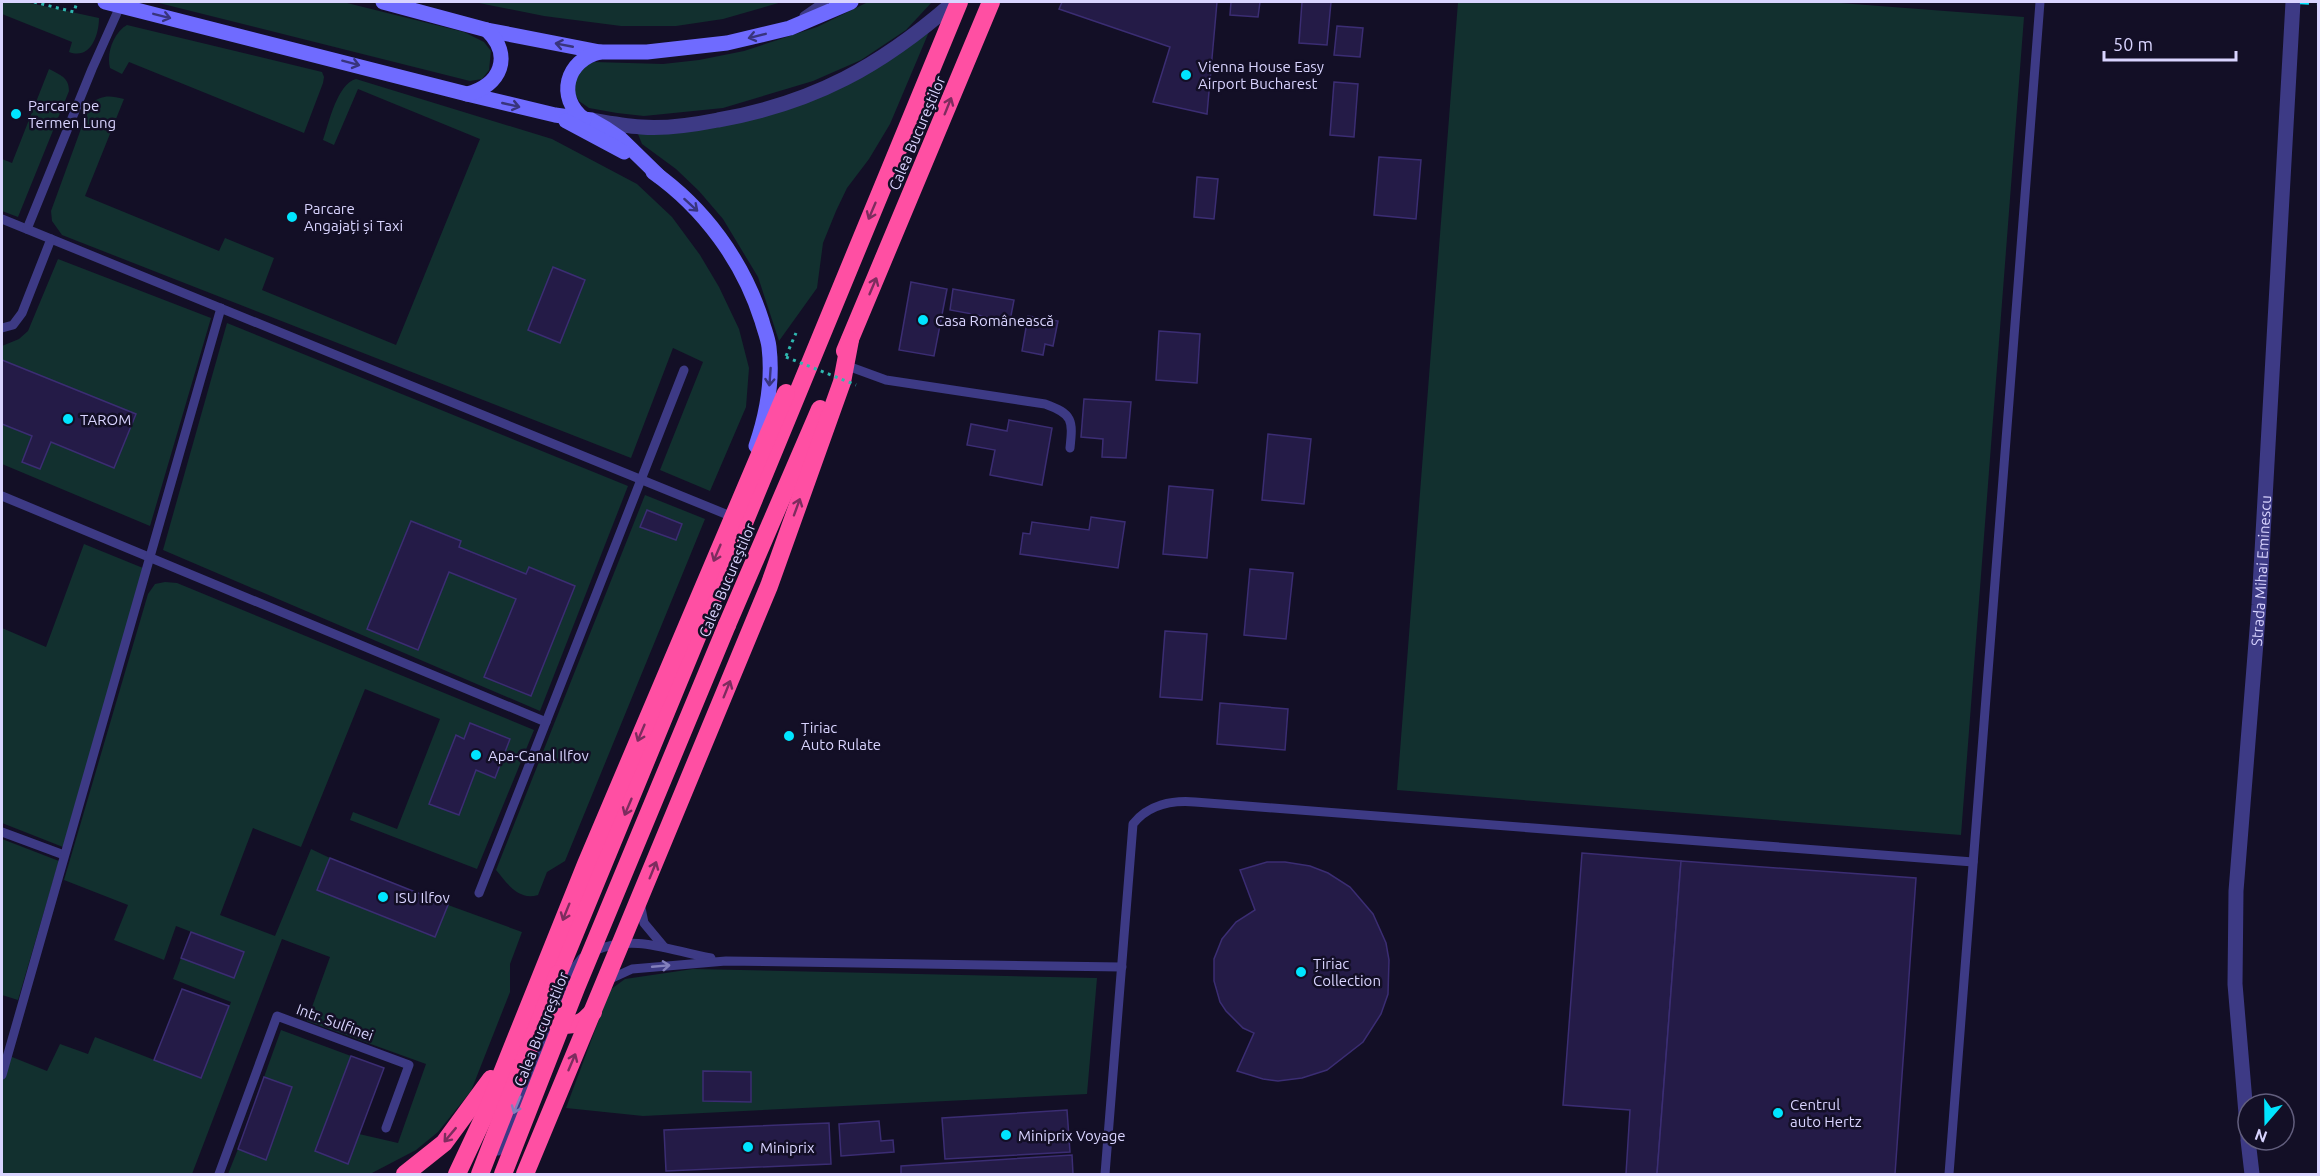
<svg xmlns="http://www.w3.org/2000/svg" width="2320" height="1176" font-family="Ubuntu,sans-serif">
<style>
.green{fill:#12302f}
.building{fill:#241b47;stroke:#3b2d73;stroke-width:1.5}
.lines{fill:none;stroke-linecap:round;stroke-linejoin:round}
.path{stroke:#2fb8b0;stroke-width:3;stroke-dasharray:3 4.5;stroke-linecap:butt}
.lane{stroke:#3d3a85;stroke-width:9}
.street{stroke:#3d3a85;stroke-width:15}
.secondary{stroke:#6f6bff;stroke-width:15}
.highway{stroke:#ff4fa3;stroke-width:18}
.rail{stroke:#00e5ff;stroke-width:4.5;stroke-dasharray:9 8;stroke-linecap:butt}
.path-bridge{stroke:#2fb8b0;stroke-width:3;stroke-dasharray:3 4.5;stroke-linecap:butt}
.highway-bridge{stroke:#ff4fa3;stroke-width:18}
.oneway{stroke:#38347d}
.oneway2{stroke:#7d2c5e}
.oneway3{stroke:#837fbc}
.poi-dot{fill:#00e5ff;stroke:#130f26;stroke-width:2}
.labels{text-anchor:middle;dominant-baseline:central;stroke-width:5;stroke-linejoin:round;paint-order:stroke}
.poi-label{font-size:15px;fill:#d9d4ff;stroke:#130f26;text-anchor:start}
.street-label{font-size:15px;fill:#d9d4ff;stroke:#130f26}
</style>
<rect width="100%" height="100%" fill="#130f26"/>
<g class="green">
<path d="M2 2H25L99 18C99 36 90 60 69 52L72 42 2 14Z"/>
<path d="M155 2H343L464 32 484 42 491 51 489 70 482 79 470 81Z"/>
<path d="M474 2H782L723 19 676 26H621L544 16Z"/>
<path d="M868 2H932L906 30 861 60 813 81 723 108 644 116 617 113 589 108 579 101 573 90 574 78 581 68 594 62 663 64 699 60 744 51 817 27Z"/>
<path d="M1458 2H1827L2024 17 1961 835 1397 790Z"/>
<path d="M127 25 322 72 324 77 323 83 304 133 129 62 122 74 110 68C106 53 114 32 127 25Z"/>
<path d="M931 27 890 124 869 159 847 188 836 211 823 243 817 288 779 341 758 277 723 219 699 191 676 169 642 144 638 134 800 104Z"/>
<path d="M49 69C60 75 69 77 69 91L18 217 2 211V159L12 163Z"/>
<path d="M356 79 552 139 637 184 672 217 700 255 719 287 739 329 749 368 746 407 710 491 660 470 703 362 673 348 631 458 62 235 52 221 51 211 90 104C102 95 109 95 124 99L85 196 219 251 225 238 274 258 262 290 396 345 480 139 358 89 334 145 323 140C329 123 337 84 356 79Z"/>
<path d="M58 259 211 318 150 526 2 464V346L19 339 28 331Z"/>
<path d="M227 323 628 486 540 711 163 550Z"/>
<path d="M645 495 705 519 565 861 547 872 538 895C518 901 507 883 496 870Z"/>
<path d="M84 544 143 568 63 847 2 823V628L46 647Z"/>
<path d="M165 582 177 583 534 730 477 869 350 820 353 812 397 829 440 719 365 689 301 847 253 828 220 915 275 936 311 849 330 858 318 890 434 937 448 905 522 932 510 964V992L471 1091 438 1132 416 1150 372 1173 358 1174H228L238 1149 266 1159 292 1088 264 1077 281 1030 351 1056 315 1151 347 1164 359 1134 398 1143 426 1064 307 1021 330 957 282 939 192 1174H2V1053L47 1071 60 1044 88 1054 95 1037 201 1078 231 1002 173 979 181 958 234 978 244 952 176 926 164 960 114 940 128 905 64 880 148 594 155 584Z"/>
<path d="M2 839 59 861 18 1000 2 995Z"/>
<path d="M693 969 1097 978 1087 1094 643 1116 566 1108 610 990 625 979Z"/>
</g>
<g class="building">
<path d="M1062 2H1217L1207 114 1153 102 1170 47 1059 9Z"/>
<path d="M1231 2H1260L1258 17 1230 15Z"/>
<path d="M1302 2H1331L1327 45 1299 43Z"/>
<path d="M1337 26 1363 28 1360 57 1334 55Z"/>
<path d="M1334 82 1358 84 1354 137 1330 135Z"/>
<path d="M1379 157 1421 160 1416 219 1374 215Z"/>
<path d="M1197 177 1218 179 1214 219 1194 217Z"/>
<path d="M553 267 585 280 560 343 528 330Z"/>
<path d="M911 282 947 289 934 356 899 350Z"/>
<path d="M953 289 1014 300 1010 321 950 310Z"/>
<path d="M1028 316 1058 321 1053 346 1045 344 1043 355 1022 351Z"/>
<path d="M1159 331 1200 334 1197 383 1156 380Z"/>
<path d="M2 360 136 414 114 468 51 442 40 469 22 462 32 436 2 424Z"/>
<path d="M1084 399 1131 402 1126 458 1102 457 1103 439 1081 437Z"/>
<path d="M1009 420 1052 428 1042 485 990 475 995 450 967 445 971 424 1007 431Z"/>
<path d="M1268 434 1311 439 1304 504 1262 500Z"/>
<path d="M1169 486 1213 490 1207 558 1163 554Z"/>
<path d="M647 510 682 524 676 540 640 527Z"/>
<path d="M1091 517 1125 522 1118 568 1020 554 1023 533 1030 534 1032 522 1089 530Z"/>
<path d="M411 521 461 541 459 547 526 574 529 567 575 586 531 696 484 677 516 599 449 572 418 650 367 629Z"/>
<path d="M1250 569 1293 573 1286 639 1244 635Z"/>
<path d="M1165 631 1207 634 1202 700 1160 697Z"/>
<path d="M1220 703 1288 709 1285 750 1217 744Z"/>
<path d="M470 723 510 739 495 778 476 770 459 815 429 804 456 735 464 739Z"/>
<path d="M1582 853 1681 861 1657 1174H1626L1630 1110 1563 1105Z"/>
<path d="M330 858 448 905 435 937 317 890Z"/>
<path d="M1681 861 1916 878 1895 1174H1657Z"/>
<path d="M1267 862H1285L1310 866 1328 873 1350 887 1373 914 1386 943 1389 960 1388 994 1381 1014 1363 1042 1327 1070 1302 1078 1278 1081 1263 1079 1237 1071 1254 1033 1243 1028 1226 1011 1220 1002 1214 981V959L1222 939 1236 922 1255 910 1240 870Z"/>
<path d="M191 932 244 952 234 978 181 958Z"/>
<path d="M182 989 229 1006 201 1078 154 1060Z"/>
<path d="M351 1056 384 1068 348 1164 315 1151Z"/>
<path d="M703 1071 751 1072V1102L703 1101Z"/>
<path d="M264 1077 292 1087 266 1160 238 1149Z"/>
<path d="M1067 1110 1070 1152 945 1159 942 1118Z"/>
<path d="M879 1121 881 1141 893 1140 894 1152 841 1156 839 1124Z"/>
<path d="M829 1123 831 1164 666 1171 664 1130Z"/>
<path d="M1072 1155 1073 1174H901V1166Z"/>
</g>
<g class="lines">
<g class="path">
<path d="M34 2 74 12 77 2"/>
<path d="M786 356 796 333"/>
</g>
<g class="lane">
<path d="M804 16 824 2"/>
<path d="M2 219 733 517"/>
<path d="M27 229 92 69 121 4"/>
<path d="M2 328 13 325 22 313 51 239"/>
<path d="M845 365 886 380 1045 404C1073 414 1073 420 1070 448"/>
<path d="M2 496 546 722"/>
<path d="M2 832 64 855"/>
<path d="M479 893 684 370"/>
<path d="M640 903 644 923 664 947"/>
<path d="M594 951C635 933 670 951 711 958"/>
<path d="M608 980 632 969 726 961 1122 967"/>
<path d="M2 1075 221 308"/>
<path d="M498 1151 570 973 582 958"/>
<path d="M219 1174 277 1016 409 1065 386 1128"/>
<path d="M1105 1174 1133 824C1148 805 1172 800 1195 802L1973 862"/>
<path d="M1949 1174 2040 2"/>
</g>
<g class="street">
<path d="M591 120C608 123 624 126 641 127 666 129 693 125 718 120 814 103 881 66 954 2"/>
<path id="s1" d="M2248 1137 2235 984 2236 891 2259 605 2293 2"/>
<path d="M2248 1140 2252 1174"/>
</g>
<g class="secondary">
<path d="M105 2 467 94 555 115 591 120 605 128 621 139 660 177"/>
<path d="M383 2 487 30 600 52H647L727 43 790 28 851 2"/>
<path d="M467 94C501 86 513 55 487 30"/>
<path d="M584 119C556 98 566 60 600 52"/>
<path d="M566 121 624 152"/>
<path d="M653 172C704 208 743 261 762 321 764 329 768 338 769 347 773 380 767 414 756 446"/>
</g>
<g class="highway">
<path d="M845 351 991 2"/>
<path d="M727 625 820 409"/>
<path d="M558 974 959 2"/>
<path d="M536 1000C543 1018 561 1030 581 1022 585 1020 589 1015 593 1012"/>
<path d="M405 1174 444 1143 491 1079"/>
<path d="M457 1174 488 1108 586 864 786 393"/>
<path d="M525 1174 769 586 842 382 850 340"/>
</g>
<path class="rail" d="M2300 2 2318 3"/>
<path class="path-bridge" d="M786 357 856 385"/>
<g class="highway-bridge">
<path d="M480 1174 558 974"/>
<path d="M503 1174 576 988 727 625"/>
</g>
</g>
<defs><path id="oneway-shaft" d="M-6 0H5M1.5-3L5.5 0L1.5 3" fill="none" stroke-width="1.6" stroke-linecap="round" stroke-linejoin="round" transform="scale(1.5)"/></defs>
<g class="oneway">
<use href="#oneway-shaft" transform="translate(162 16) rotate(14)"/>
<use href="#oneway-shaft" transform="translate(757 36) rotate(166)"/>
<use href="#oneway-shaft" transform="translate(564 45) rotate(-169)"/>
<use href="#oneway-shaft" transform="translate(351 63) rotate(15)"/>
<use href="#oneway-shaft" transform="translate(511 105) rotate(13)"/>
<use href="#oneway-shaft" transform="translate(691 205) rotate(42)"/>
<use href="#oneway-shaft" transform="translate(770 377) rotate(94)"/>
</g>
<g class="oneway2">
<use href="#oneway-shaft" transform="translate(948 106) rotate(-68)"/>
<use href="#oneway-shaft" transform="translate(872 211) rotate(113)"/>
<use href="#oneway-shaft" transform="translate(873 286) rotate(-67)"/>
<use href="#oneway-shaft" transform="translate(797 507) rotate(-70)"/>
<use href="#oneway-shaft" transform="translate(717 553) rotate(113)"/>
<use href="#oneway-shaft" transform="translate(727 689) rotate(-68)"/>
<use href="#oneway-shaft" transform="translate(641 733) rotate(113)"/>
<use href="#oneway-shaft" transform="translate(628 807) rotate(113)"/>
<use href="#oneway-shaft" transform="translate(653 870) rotate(-68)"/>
<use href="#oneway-shaft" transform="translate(566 912) rotate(112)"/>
<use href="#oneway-shaft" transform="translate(572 1062) rotate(-67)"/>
<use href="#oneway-shaft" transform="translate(450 1135) rotate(130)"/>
</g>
<g class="oneway3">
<use href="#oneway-shaft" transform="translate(661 966) rotate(-5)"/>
<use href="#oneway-shaft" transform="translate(517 1105) rotate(112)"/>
</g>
<g class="poi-dot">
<circle cx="1186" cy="75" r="6"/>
<circle cx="16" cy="114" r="6"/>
<circle cx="292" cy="217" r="6"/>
<circle cx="923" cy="320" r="6"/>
<circle cx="68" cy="419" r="6"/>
<circle cx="789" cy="736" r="6"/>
<circle cx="476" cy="755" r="6"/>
<circle cx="383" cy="897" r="6"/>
<circle cx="1301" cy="972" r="6"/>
<circle cx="1778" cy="1113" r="6"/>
<circle cx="1006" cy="1135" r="6"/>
<circle cx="748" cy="1147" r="6"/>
</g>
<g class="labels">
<g class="poi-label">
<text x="1198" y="66">Vienna House Easy<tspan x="1198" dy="17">Airport Bucharest</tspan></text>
<text x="28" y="105">Parcare pe<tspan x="28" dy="17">Termen Lung</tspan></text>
<text x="304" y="208">Parcare<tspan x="304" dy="17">Angajați și Taxi</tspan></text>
<text x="935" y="320">Casa Românească</text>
<text x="80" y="419">TAROM</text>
<text x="801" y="727">Țiriac<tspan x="801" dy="17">Auto Rulate</tspan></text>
<text x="488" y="755">Apa-Canal Ilfov</text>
<text x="395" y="897">ISU Ilfov</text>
<text x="1313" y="963">Țiriac<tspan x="1313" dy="17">Collection</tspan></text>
<text x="1790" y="1104">Centrul<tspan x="1790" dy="17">auto Hertz</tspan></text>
<text x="1018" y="1135">Miniprix Voyage</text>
<text x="760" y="1147">Miniprix</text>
</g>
<g class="street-label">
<text transform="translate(917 133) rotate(-67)">Calea Bucureștilor</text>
<text stroke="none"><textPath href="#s1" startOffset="568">Strada Mihai Eminescu</textPath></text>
<text transform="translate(727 580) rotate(-67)">Calea Bucureștilor</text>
<text transform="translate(335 1022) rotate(20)">Intr. Sulfinei</text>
<text transform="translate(541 1029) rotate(-68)">Calea Bucureștilor</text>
</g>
</g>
<rect width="2320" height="1176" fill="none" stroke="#d9d4ff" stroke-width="6"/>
<g transform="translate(2266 1122) rotate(200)"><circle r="28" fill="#130f26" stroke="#625e7d" stroke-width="1.5"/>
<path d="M0-4.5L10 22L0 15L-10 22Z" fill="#00e5ff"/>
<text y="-9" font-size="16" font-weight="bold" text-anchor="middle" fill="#d9d4ff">N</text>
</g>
<path d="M2104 51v9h132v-9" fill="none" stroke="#d9d4ff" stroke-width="3"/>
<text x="2113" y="51" font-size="18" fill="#d9d4ff" stroke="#130f26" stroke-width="4.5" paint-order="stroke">50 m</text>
</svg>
